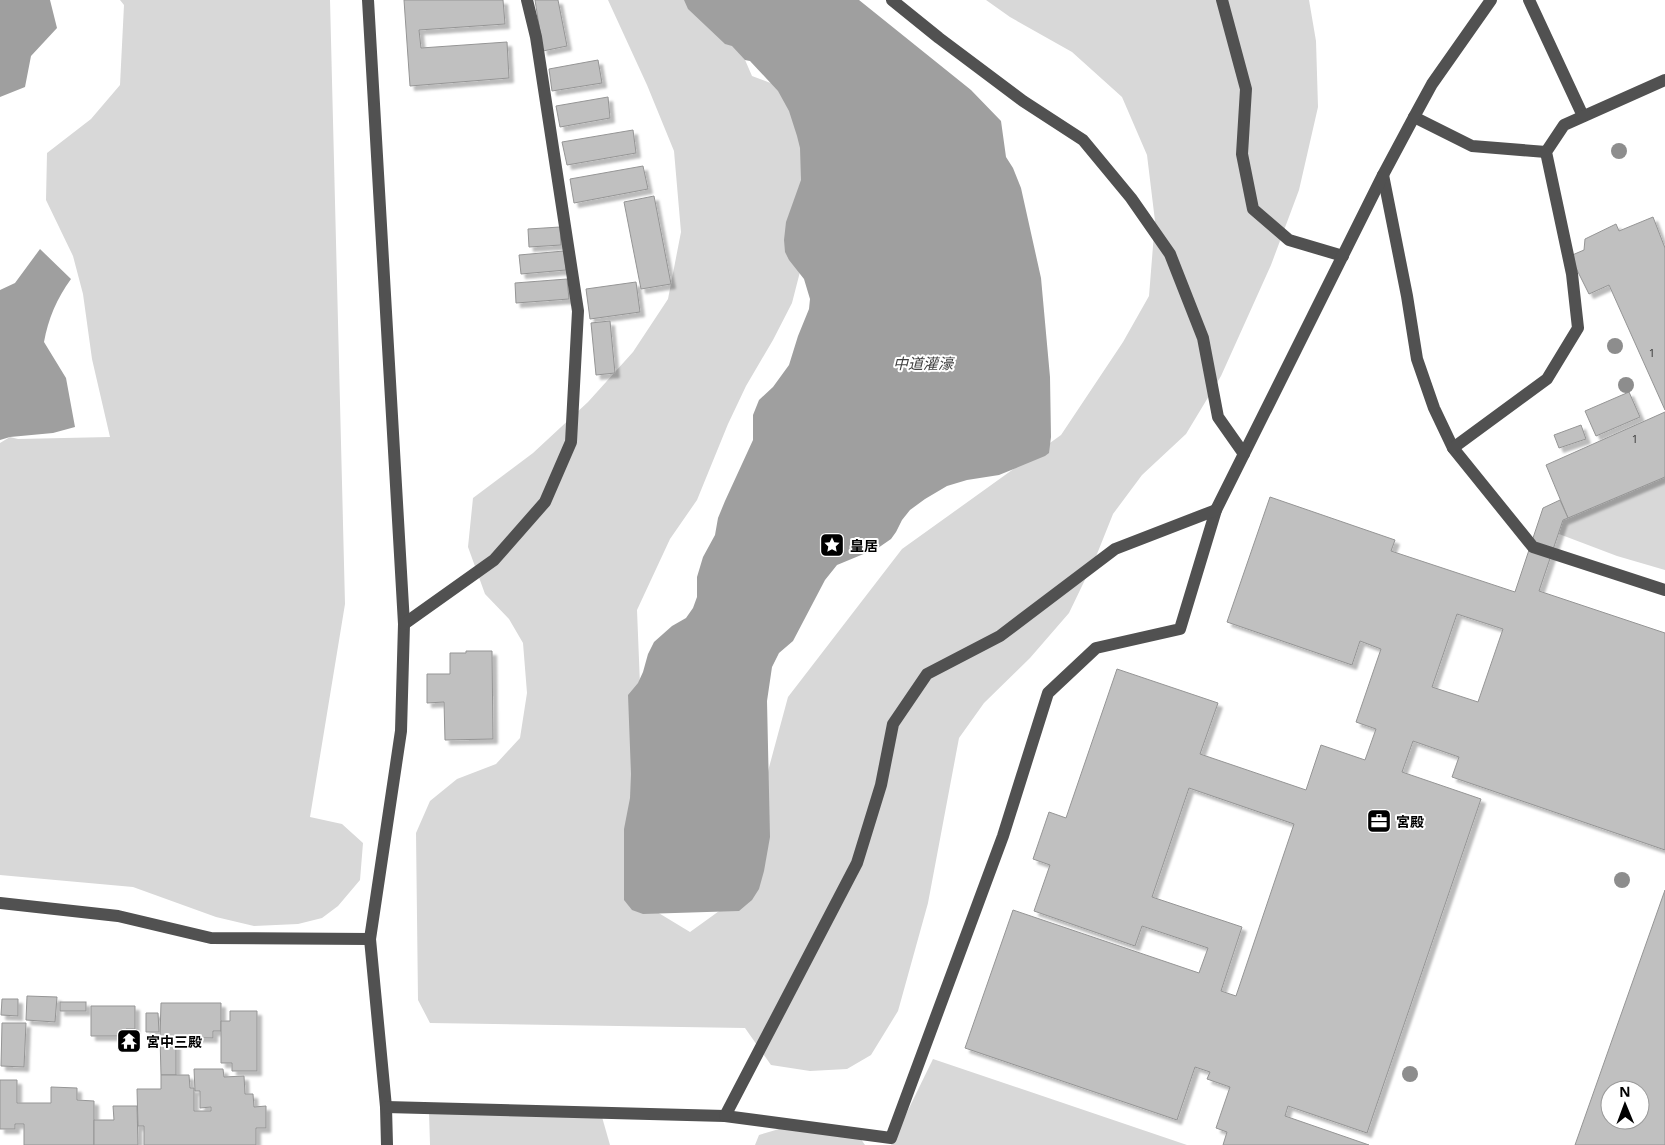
<svg xmlns="http://www.w3.org/2000/svg" width="1665" height="1145" font-family="'Open Sans','Noto Sans JP',sans-serif">
<style>
.green{fill:#d8d8d8}
.water{fill:#9f9f9f}
.building{fill:#c0c0c0;stroke:#959595;fill-rule:evenodd;filter:url(#shadow)}
.lines{fill:none;stroke-linecap:round;stroke-linejoin:round}
.minor{stroke:#515151;stroke-width:12}
.tree{fill:#8d8d8d}
.labels{text-anchor:middle;dominant-baseline:central;stroke-width:4;stroke-linejoin:round;paint-order:stroke}
.number-label{font-size:11px;fill:#303030}
.poi-label{font-size:14px;font-weight:bold;fill:#000;stroke:#fff;text-anchor:start}
.water-label{font-size:15px;font-style:italic;fill:#404040;stroke:#fff}
</style>
<defs>
<filter id="shadow"><feDropShadow dx="4.5" dy="4.5" stdDeviation="1" flood-color="#0004"/></filter>
</defs>
<rect width="100%" height="100%" fill="#fff"/>
<g class="green">
<path d="M120 0H330L345 604 310 817 342 824 363 843 360 880 338 906 322 918 298 924 254 926 216 917 133 887 0 875V443L10 437 18 439 110 437 92 359 83 294 73 256 46 200 47 153 91 119 120 85 124 5Z"/>
<path d="M608 0H753L736 39 752 76 800 94 810 233 792 303 773 340 746 386 728 424 697 500 670 539 637 610 640 685 657 912 690 932 733 901 788 697 902 549 1061 435 1123 342 1149 296 1155 221 1147 155 1122 97 1072 52 1010 17 986 0H1309L1316 41 1318 107 1299 190 1271 265 1221 376 1186 434 1142 475 1113 514 1095 559 1069 613 1030 658 984 703 959 738 928 903 898 1011 871 1055 847 1069 810 1071 771 1065 745 1028 430 1023 418 1000 416 833 430 801 457 779 496 764 520 738 527 693 523 643 509 619 485 594 468 547 473 498 533 453 588 402 633 352 668 299 681 232 674 151 647 85Z"/>
<path d="M1665 477V570L1617 556 1559 534 1563 520Z"/>
<path d="M933 1059 1187 1145H891Z"/>
<path d="M429 1112 602 1117 610 1145H430Z"/>
<path d="M786 1127 854 1129 865 1145H755L759 1135Z"/>
</g>
<g class="water">
<path d="M0 0H50L57 28 31 56 25 87 0 97Z"/>
<path d="M684 0H859L971 90 1001 121 1006 157 1013 168 1021 188 1041 278 1050 377 1051 437 1049 453 1045 456 999 475 967 480 947 486 925 499 910 510 902 520 896 532 891 539 878 548 837 565 825 580 793 641 779 653 772 667 767 701 770 837 764 871 759 889 752 900 739 911 643 914 632 910 624 900V829L630 798 631 774 628 695 638 683 643 672 648 654 654 642 672 626 686 618 693 608 697 597V577L703 557 715 535 718 518 725 501 753 440V415L759 400 773 387 789 365 798 336 809 309 810 299 804 279 789 260 785 252 784 240 786 222 801 180 800 148 797 136 789 111 778 91 750 61 745 60 732 46 725 44 688 9Z"/>
<path d="M40 249 71 279C57 298 48 319 44 342L66 378 75 427 53 433 10 437 0 440V290L15 283Z"/>
</g>
<g class="building">
<path d="M404 0H503L505 24 419 30 421 48 507 42 509 78 410 86Z"/>
<path d="M535 0H558L567 46 543 51Z"/>
<path d="M598 60 602 83 552 91 549 69Z"/>
<path d="M608 97 610 118 560 127 556 106Z"/>
<path d="M633 130 636 153 567 165 562 142Z"/>
<path d="M643 166 648 189 574 203 570 179Z"/>
<path d="M654 196 671 284 641 289 624 202Z"/>
<path d="M1653 217 1665 248V410L1609 285 1589 294 1570 256 1584 250 1585 239 1616 224 1619 231Z"/>
<path d="M560 227 561 245 529 247 528 229Z"/>
<path d="M564 251 566 270 521 274 519 255Z"/>
<path d="M567 279 569 299 516 303 515 283Z"/>
<path d="M636 282 640 312 590 319 586 289Z"/>
<path d="M610 321 615 373 596 375 591 323Z"/>
<path d="M1629 392 1640 417 1596 436 1585 411Z"/>
<path d="M1665 412V477L1568 518 1546 465Z"/>
<path d="M1581 425 1586 439 1559 448 1554 435Z"/>
<path d="M1270 497 1395 540 1391 551 1515 592 1543 508 1560 500 1568 518 1563 520 1539 591 1665 633V850L1452 777 1459 757 1413 741 1402 772 1481 799 1367 1133 1288 1106 1285 1116 1369 1145H1223L1227 1132 1216 1128 1230 1087 1207 1079 1210 1072 1195 1067 1177 1120 965 1048 1013 910 1199 973 1208 948 1142 926 1135 946 1034 911 1050 865 1033 859 1049 812 1066 818 1117 669 1218 703 1200 754 1306 790 1321 745 1365 760 1376 729 1356 722 1381 649 1360 641 1352 665 1227 622ZM1457 614 1503 629 1478 702 1432 687ZM1189 788 1294 824 1236 996 1221 991 1242 927 1152 897Z"/>
<path d="M466 651H492L493 739 445 740 444 702 427 703V674H450V653H466Z"/>
<path d="M1665 890V1145H1575ZM1610 1090H1640V1120H1610Z"/>
<path d="M27 996 57 997 55 1022 26 1020Z"/>
<path d="M2 999H18V1016L1 1015Z"/>
<rect x="60" y="1002" width="26" height="9"/>
<path d="M161 1003H221V1031H213V1038L160 1037Z"/>
<path d="M91 1006H135V1029H126L127 1036H91Z"/>
<path d="M230 1011H257V1071H232V1063H221V1021H230Z"/>
<path d="M146 1013H158L159 1032H146Z"/>
<path d="M2 1023H26L24 1067 1 1066Z"/>
<path d="M160 1037 176 1038V1075H161Z"/>
<path d="M194 1069H223L224 1077 244 1076 245 1094H253L254 1107 266 1106V1128H256V1145H144V1126H138L137 1089H161V1075H189L190 1088H194V1111H211V1107L200 1108V1091H195Z"/>
<path d="M0 1080H17V1103H51V1087L77 1088V1100L94 1101V1145H24V1124H15V1129H0Z"/>
<path d="M113 1106H137L138 1145H94V1120H114Z"/>
</g>
<g class="lines">
<g class="minor">
<path d="M368 0 404 624 401 731 370 939 386 1107 387 1145"/>
<path d="M892 0 939 38 1023 101 1083 140 1131 198 1170 254 1203 338 1218 417 1244 454"/>
<path d="M1222 0 1246 89 1242 154 1253 209 1289 240 1343 256"/>
<path d="M1529 0 1583 116"/>
<path d="M1414 117 1472 146 1546 152"/>
<path d="M1383 175 1407 296 1417 359 1434 408 1453 448 1533 547 1665 590"/>
<path d="M1453 448 1547 379 1578 328 1572 274 1546 152 1564 125 1665 80"/>
<path d="M404 624 494 560 545 502 571 442 578 311 536 37 527 0"/>
<path d="M0 903 118 916 211 938 370 939"/>
<path d="M386 1107 725 1116 891 1138 1003 836 1048 693 1096 648 1180 629 1216 510 1383 175 1414 117 1432 84 1491 0"/>
<path d="M725 1116 857 863 881 785 893 724 927 674 1000 636 1115 549 1216 510"/>
</g>
</g>
<g class="tree">
<circle cx="1619" cy="151" r="8"/>
<circle cx="1615" cy="346" r="8"/>
<circle cx="1626" cy="385" r="8"/>
<circle cx="1622" cy="880" r="8"/>
<circle cx="1410" cy="1074" r="8"/>
</g>
<defs>
<symbol id="sight-square" viewBox="-11 -11 22 22"><rect x="-9" y="-9" width="18" height="18" rx="4" fill="#000" stroke="#fff"/><path d="M0-6L1.8-2.2L6-1.7L2.9 1.2L3.7 5.4L0 3.3L-3.7 5.4L-2.9 1.2L-6-1.7L-1.8-2.2Z" fill="#fff"/></symbol>
<symbol id="office-square" viewBox="-11 -11 22 22"><rect x="-9" y="-9" width="18" height="18" rx="4" fill="#000" stroke="#fff"/><path d="M-6-3h4V-5.5h4V-3h4V5H-6ZM-1-4.5V-3h2v-1.5ZM-6 0V1H6V0Z" fill="#fff"/></symbol>
<symbol id="temple-square" viewBox="-11 -11 22 22"><rect x="-9" y="-9" width="18" height="18" rx="4" fill="#000" stroke="#fff"/><path d="M0-6L5-2H3V0L6.5 2.5H4V6H1.5V3h-3V6H-4V2.5H-6.5L-3 0V-2H-5Z" fill="#fff"/></symbol>
</defs>
<g fill-rule="evenodd">
<use href="#sight-square" x="818" y="531" width="28" height="28"/>
<use href="#office-square" x="1365" y="807" width="28" height="28"/>
<use href="#temple-square" x="115" y="1027" width="28" height="28"/>
</g>
<g class="labels">
<g class="number-label">
<text x="1652" y="352">1</text>
<text x="1635" y="438">1</text>
</g>
<g class="poi-label">
<text x="850" y="545">皇居</text>
<text x="1396" y="821">宮殿</text>
<text x="146" y="1041">宮中三殿</text>
</g>
<g class="water-label">
<text x="923" y="363">中道灌濠</text>
</g>
</g>
<g transform="translate(1625 1105) rotate(359)"><circle r="24" fill="#ffffff" stroke="#999999"/>
<path d="M0-4L9 19L0 12L-9 19Z" fill="#000000"/>
<text y="-8" font-size="14" font-weight="bold" text-anchor="middle" fill="#000000">N</text>
</g>
</svg>
